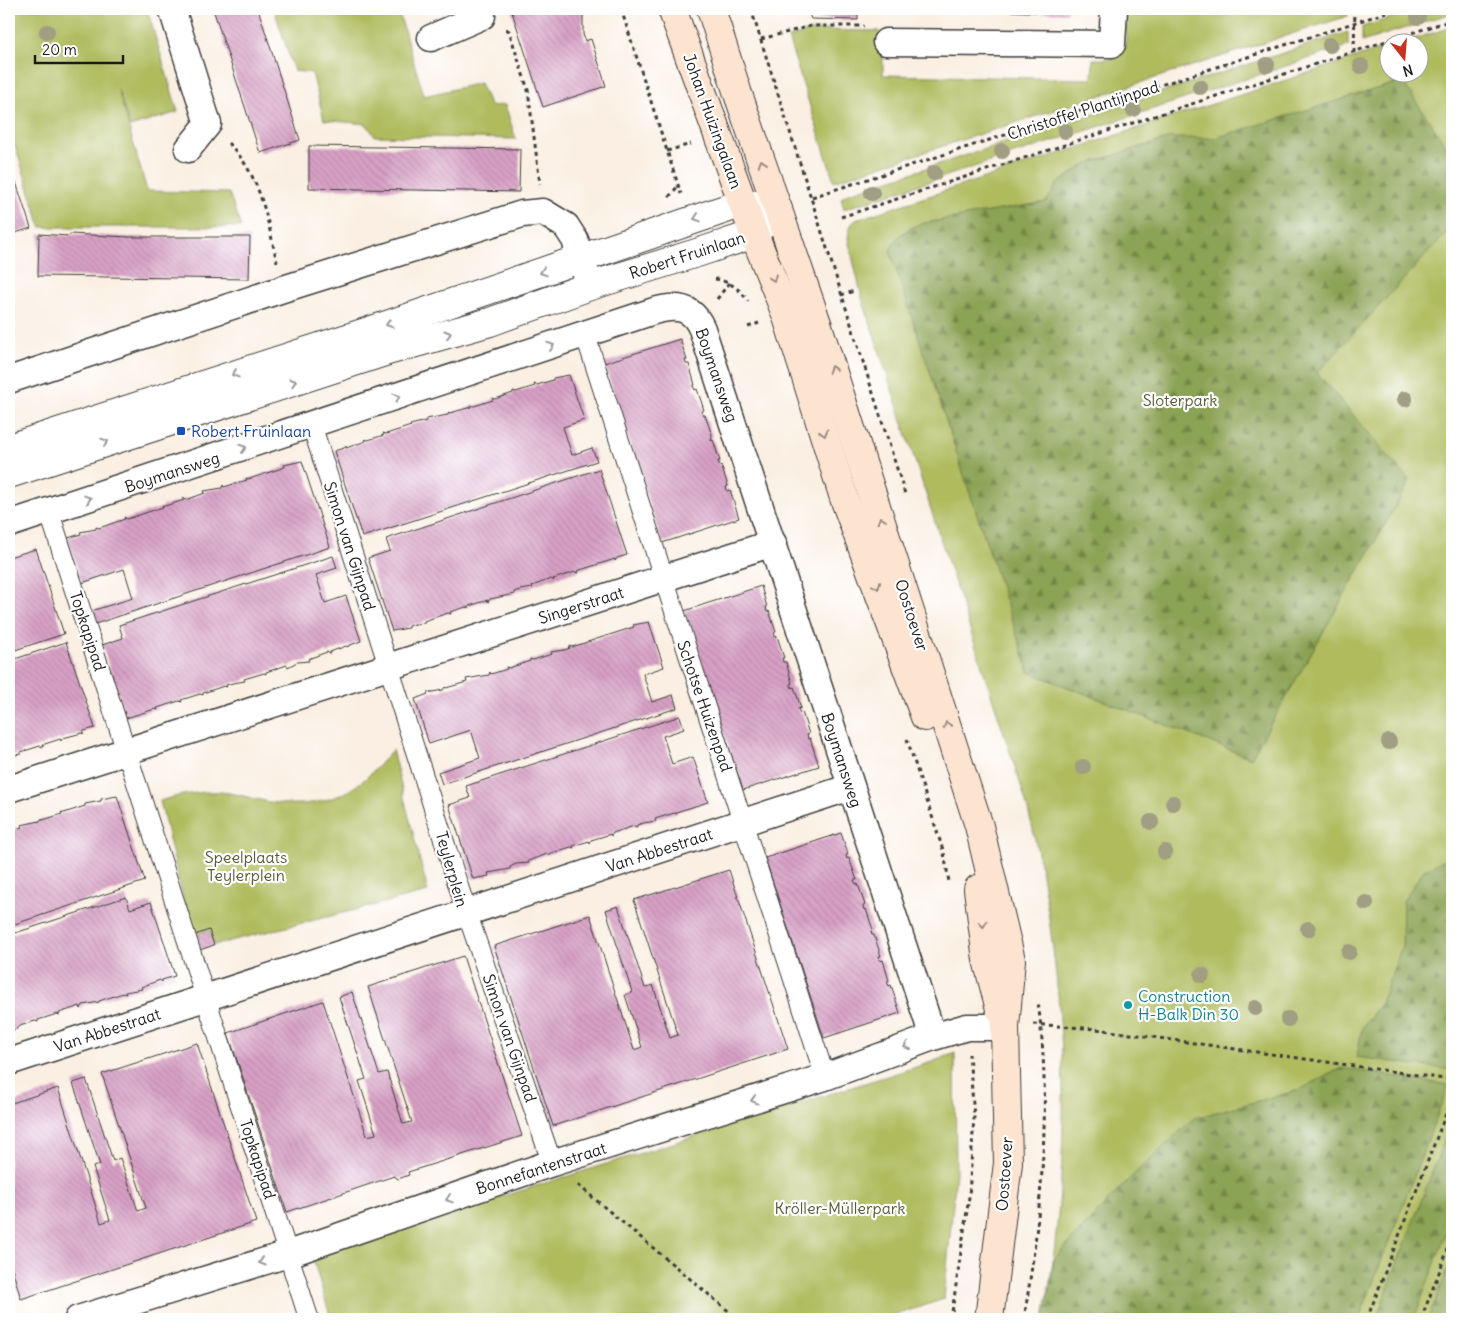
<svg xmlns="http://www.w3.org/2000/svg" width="1461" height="1328" font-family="Delius,sans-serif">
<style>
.green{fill:#afbb5d;stroke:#666c3c}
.forest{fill:url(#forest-firs);stroke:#546038}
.building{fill:url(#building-back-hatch)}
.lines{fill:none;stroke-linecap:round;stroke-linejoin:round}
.pedestrian-casing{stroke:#3d3c3a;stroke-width:21}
.minor-casing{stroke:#3d3c3a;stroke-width:29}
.tertiary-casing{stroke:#3d3c3a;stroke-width:30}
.secondary-casing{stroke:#3d3c3a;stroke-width:30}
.path{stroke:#3d3c3a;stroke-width:3;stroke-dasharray:4 4;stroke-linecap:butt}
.pedestrian{stroke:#fff;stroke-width:19}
.minor{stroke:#fff;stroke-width:26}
.tertiary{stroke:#fff;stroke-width:28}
.secondary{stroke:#fde4d1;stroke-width:28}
.tree{fill:#a09e83}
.oneway{stroke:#988a80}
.oneway2{stroke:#999}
.transit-dot{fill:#1a4fb4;stroke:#fff;stroke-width:2}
.culture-dot{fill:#0f9aa8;stroke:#fff;stroke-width:2}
.labels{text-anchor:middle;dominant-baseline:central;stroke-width:4.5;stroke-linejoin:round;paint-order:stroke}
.street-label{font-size:16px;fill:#1c1c1c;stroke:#fff}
.park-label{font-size:16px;fill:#575c36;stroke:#fff}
.transit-label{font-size:16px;fill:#164399;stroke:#fff;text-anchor:start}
.culture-label{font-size:16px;fill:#0d838f;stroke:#fff;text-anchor:start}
</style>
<defs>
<pattern id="forest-firs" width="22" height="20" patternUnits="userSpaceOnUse" patternTransform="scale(1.25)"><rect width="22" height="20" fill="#8ba354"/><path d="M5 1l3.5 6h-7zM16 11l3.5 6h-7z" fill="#718445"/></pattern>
<pattern id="building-back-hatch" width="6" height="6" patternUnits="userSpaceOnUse" patternTransform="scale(1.25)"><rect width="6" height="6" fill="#d7a0c5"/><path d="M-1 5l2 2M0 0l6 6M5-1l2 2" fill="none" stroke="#b889a9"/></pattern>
</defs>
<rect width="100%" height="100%" fill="#fff"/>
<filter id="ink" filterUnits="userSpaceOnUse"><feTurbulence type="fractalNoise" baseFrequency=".02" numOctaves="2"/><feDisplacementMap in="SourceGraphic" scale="10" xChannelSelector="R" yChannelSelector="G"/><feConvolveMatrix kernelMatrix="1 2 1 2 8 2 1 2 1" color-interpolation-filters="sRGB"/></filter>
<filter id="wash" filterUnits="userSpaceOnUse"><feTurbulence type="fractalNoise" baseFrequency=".0096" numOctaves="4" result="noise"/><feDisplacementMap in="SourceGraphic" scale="20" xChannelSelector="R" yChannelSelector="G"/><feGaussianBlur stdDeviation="1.12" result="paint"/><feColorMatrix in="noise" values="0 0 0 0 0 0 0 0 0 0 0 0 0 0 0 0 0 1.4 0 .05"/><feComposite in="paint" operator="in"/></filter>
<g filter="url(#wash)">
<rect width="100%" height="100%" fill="#faefe2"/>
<g class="green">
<path d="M9 9H147L178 112 130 127 118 90 147 191 229 193 241 227H41L9 127Z"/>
<path d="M274 9H416L400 16 424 96 480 83 490 106 505 105 516 139 375 136 366 124 324 120 312 73 294 71Z"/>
<path d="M1125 9H1348V16L834 181 788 38 813 30 879 31 878 49 883 55V75L1092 79 1093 59C1134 61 1125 41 1125 9Z"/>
<path d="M1420 9H1452V13L1362 42V27Z"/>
<path d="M1452 27V1319H1044C1066 1193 1069 1077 1053 949 1046 895 1038 841 1022 789L862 298 848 239C849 229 849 224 858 219L1388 47V72H1418V42H1404Z"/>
<path d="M1348 32V46L844 209 841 198 849 193Z"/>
<path d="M392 750 428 892 214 945 209 930 192 936 160 801C178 795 201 791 220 792 235 793 250 798 265 801 296 808 331 804 357 785 370 776 381 763 392 750Z"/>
<path d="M955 1053 956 1173 944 1299 884 1319H331L312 1256 932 1062Z"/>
</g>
<g class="forest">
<path d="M1402 81 1449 150 1452 165V227L1317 373 1410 481 1251 758 1029 672 890 251C896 236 904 231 919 224L1046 202 1057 184 1086 164 1170 138H1215Z"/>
<path d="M1452 855V1070L1357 1057 1362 1028 1381 1003 1402 946 1403 901 1423 871Z"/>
<path d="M1341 1068 1449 1085 1359 1319H1044L1054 1259 1129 1179 1194 1118 1299 1090Z"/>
<path d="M1452 1120V1217L1414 1319H1376Z"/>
<path d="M1452 1259V1319H1428Z"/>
</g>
<g id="blocks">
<g class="building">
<path d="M213 9H258L300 140 260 153Z"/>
<path d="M511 9H583V34L585 41 591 39 606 86 543 107Z"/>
<path d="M807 9H858V20L811 19Z"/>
<path d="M928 9H1068L1067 13Z"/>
<path d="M309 146 520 149 519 192 309 188Z"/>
<path d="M9 161 31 228 9 235Z"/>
<path d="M39 234 68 236 70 234 129 237H250L249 279 38 276Z"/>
<path d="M680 339 687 360H685L686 364H689L695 385 693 386 695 390 697 389 704 410 701 411 703 415H705L712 435 711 441 713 440 720 461H718L720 466 721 465 728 486 726 487 727 491 730 490 739 518 662 543 604 363Z"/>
<path d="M569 375 584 420 563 427 572 455 592 448 597 461 362 537 334 451 344 448 346 445V448L366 441 365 439 368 440 384 435 383 433 386 434 411 426 410 425 426 421V419L448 415 449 412 450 413 471 407V405L474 406 493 400 492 398 495 399 513 393V391L516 392 535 386 534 384 537 385 553 380V378Z"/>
<path d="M302 461 330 547 95 624 91 611 133 598 124 569 82 583 68 538 81 534 80 532 96 529V527L99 528 125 519 124 517 127 519 163 507 162 505 165 506 184 500 183 498 186 500 205 493 204 491 222 488 223 485 224 487 247 480 246 478 249 479 285 467 284 465Z"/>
<path d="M599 469 627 555 617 558 615 561V559L577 571 578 573 575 572 553 579 554 581 551 579 532 586 533 588 520 590 514 592 515 594 490 599 488 602V600L469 606V608L466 607 450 612 451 614 448 613 424 621V623L415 624 408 626V628L392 631 368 558 390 551 386 539Z"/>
<path d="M36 549 64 634 9 652V557Z"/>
<path d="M333 556 337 568 316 575 325 603 346 596 361 641 348 646V647L346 646 330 652V654L327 652 308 659 309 661 297 662 288 667 287 665 266 672V674L264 673 244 679 245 681 233 683 226 685 227 687 224 686 203 693V695L200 694 181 700 182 702 179 701 157 708 158 710 155 709 126 718 102 645 123 638 119 625Z"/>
<path d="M761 586 767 607H766L767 612 769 611 776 632 774 633 775 637 777 636 784 658H782L783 662H786L792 683 790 684 792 688 794 687 801 708 798 709 800 713 802 712 809 734H807L808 739 810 738 819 766 743 790 684 611Z"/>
<path d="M649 622 664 667 643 674 652 702 673 695 677 708 442 784 438 772 480 758 471 730 429 744 415 699 428 694 427 693 443 690 445 687 446 688 467 682 466 679 489 675 490 672 491 674 507 669 506 667 509 668 530 661V659L533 660 552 654 551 652 564 650 570 648V646L572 647 634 627 633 625Z"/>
<path d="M66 642 95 728 84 731 83 734 82 733 63 738 61 741 60 739 42 745 43 747 40 746 21 752V754L9 756V661Z"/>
<path d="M680 716 684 729 663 736 672 764 693 757 708 802 676 812 677 814 674 813 655 819 656 821 643 823 637 825V827L634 826 613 833 611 836V834L591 840 590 843 589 841 573 846 574 848 571 847 549 854 550 855 547 854 528 861 529 863 516 864 510 867V869L488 873 489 876 473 879 449 805 470 798 466 786Z"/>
<path d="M117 796 145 881 9 926V831L22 827 21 825 40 821 42 818 43 820 62 814 61 812 64 813 85 806V804L101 801V799Z"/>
<path d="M841 833 848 854 846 855 847 859 849 858 857 880H854L856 884H858L865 905 863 906 864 910 866 909 873 930 871 931 872 935H874L881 956H879L880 961 883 960 889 981H887L889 986 891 985 900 1013 824 1038 765 858Z"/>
<path d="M729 870 788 1049 553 1126 494 946 590 915 634 1050 642 1047 625 995 632 992 606 910 618 906 645 988 653 985 670 1038 678 1035 634 900Z"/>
<path d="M126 897 130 909 151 902 175 976 162 980V982L160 980 141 987 142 989 125 992 126 994 123 993 99 1001V1002L83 1005 81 1009 80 1006 59 1013 60 1015 57 1014 38 1020V1022L35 1021 17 1027V1029L9 1030V935Z"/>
<path d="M209 930 214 945 197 951 192 936Z"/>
<path d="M463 956 522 1136 408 1172 409 1175 398 1179 394 1176 287 1212 228 1033 323 1001 367 1136 376 1134 359 1081 366 1079 339 997 352 992 379 1074 387 1072 403 1124 412 1122 368 987Z"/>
<path d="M197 1043 256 1222 21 1299 9 1258V1104L58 1088 101 1223 110 1220 93 1167 100 1165 73 1083 86 1079 113 1161 120 1158 138 1211 146 1208 102 1074Z"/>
</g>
</g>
</g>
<g filter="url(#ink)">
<use href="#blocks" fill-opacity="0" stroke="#3d3c3a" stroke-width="1"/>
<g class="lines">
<defs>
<g id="pedestrian">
<path d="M585 334C664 582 747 829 825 1077"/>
<path d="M312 426 467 913 552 1163"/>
<path d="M49 511 309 1319"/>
</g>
<g id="minor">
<path d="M172 9 208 124 188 149"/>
<path d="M431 38 482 16 480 9"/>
<path d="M886 42 1112 44 1114 9"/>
<path d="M9 380 283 289 522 214 543 212 566 226 575 240 590 286"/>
<path d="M9 524 654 311C677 304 693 307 702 329L933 1037"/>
<path d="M9 789 773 543"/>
<path d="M9 1062 851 787"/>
<path d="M78 1319 288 1254 552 1163 825 1077 933 1037 967 1027H1005"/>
</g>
<g id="tertiary">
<path d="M9 448 378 328 743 203 767 207"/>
<path d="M9 474 391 350 490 322 590 286 700 252 754 234 778 209"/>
</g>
<g id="secondary">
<path d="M672 9 754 234 786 314 844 498 925 717"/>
<path d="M711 9 738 94 818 326 979 826 1011 960 1005 1027 1008 1163 989 1319"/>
<path d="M978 889 987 960 1000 1009"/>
</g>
</defs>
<use href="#pedestrian" class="pedestrian-casing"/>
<use href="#minor" class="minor-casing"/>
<use href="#tertiary" class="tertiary-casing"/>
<use href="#secondary" class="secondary-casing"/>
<g class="path">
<path d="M621 9 681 194"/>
<path d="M751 9 906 497"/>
<path d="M506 29 509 31 528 90 540 184"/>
<path d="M761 39 811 26H864"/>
<path d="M1354 52 1355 9"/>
<path d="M228 143C261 175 267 219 277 262"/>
<path d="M667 151 691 144"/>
<path d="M669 197 678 186"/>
<path d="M812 197 1397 9"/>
<path d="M841 217 1452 20"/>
<path d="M715 279C729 281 740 289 748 301"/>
<path d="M841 295 854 291"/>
<path d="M717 299 729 283"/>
<path d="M748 327 759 323"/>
<path d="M907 739 944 853 949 882"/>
<path d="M1033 1024 1096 1029 1452 1080"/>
<path d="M578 1185 738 1319"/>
<path d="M951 1319 969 1197 974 1116 969 1054"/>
<path d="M1024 1319C1041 1214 1052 1108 1038 1002"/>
<path d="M1367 1319 1452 1098"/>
<path d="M1421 1319 1452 1239"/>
</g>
<use href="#pedestrian" class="pedestrian"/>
<use href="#minor" class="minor"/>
<use href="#tertiary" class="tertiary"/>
<use href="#secondary" class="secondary"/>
</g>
<g class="tree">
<circle cx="1418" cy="17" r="8"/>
<circle cx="47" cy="32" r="8"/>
<circle cx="1330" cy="45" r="8"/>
<circle cx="1267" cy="65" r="8"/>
<circle cx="1361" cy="66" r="8"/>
<circle cx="1200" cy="87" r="8"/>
<circle cx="1133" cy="109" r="8"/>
<circle cx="1065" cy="131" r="8"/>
<circle cx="1002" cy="151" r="8"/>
<circle cx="934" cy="173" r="8"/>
<circle cx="872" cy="193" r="8"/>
<circle cx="1405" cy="399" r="8"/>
<circle cx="1389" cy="742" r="8"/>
<circle cx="1083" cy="767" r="8"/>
<circle cx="1173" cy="803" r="8"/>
<circle cx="1151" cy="822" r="8"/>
<circle cx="1165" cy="852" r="8"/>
<circle cx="1366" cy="903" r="8"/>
<circle cx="1308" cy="929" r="8"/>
<circle cx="1349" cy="952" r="8"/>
<circle cx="1202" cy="975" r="8"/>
<circle cx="1255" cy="1008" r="8"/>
<circle cx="1288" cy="1019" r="8"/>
</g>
<defs><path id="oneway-chevron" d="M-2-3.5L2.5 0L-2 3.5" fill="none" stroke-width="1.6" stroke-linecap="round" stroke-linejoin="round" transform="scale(1.25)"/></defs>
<g class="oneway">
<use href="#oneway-chevron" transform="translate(762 163) rotate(-109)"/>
<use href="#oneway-chevron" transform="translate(773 278) rotate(67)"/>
<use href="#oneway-chevron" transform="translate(832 369) rotate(-108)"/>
<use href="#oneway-chevron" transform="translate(824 433) rotate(73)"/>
<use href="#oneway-chevron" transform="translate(881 520) rotate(-108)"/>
<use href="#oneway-chevron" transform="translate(877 586) rotate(69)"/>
<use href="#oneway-chevron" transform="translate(947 725) rotate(-108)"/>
<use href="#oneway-chevron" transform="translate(983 924) rotate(84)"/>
</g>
<g class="oneway2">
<use href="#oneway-chevron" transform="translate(697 218) rotate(162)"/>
<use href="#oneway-chevron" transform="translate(543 272) rotate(161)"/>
<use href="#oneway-chevron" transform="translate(389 324) rotate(161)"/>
<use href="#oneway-chevron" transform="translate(448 334) rotate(-16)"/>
<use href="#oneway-chevron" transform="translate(551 346) rotate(-19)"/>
<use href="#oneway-chevron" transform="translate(235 374) rotate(162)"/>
<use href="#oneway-chevron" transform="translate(293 382) rotate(-18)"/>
<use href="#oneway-chevron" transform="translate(397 397) rotate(-19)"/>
<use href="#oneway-chevron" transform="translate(105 442) rotate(-18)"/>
<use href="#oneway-chevron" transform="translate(243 448) rotate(-18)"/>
<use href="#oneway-chevron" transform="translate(88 499) rotate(-18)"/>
<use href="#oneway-chevron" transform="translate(907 1046) rotate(159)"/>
<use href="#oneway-chevron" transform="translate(754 1100) rotate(163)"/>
<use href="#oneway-chevron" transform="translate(449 1199) rotate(161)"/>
<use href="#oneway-chevron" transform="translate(262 1262) rotate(163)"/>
</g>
</g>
<rect class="transit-dot" x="176" y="426" width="10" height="10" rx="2.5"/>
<circle class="culture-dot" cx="1128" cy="1005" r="5"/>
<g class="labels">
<g class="street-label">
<text transform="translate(1083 110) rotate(-18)">Christoffel Plantijnpad</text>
<text transform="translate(713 121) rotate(70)">Johan Huizingalaan</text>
<text transform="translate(687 255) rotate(-18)">Robert Fruinlaan</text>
<text transform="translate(717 375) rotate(71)">Boymansweg</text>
<text transform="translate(172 472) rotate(-18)">Boymansweg</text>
<text transform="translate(350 546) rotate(72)">Simon van Gijnpad</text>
<text transform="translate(581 605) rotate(-18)">Singerstraat</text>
<text transform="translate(912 615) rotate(72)">Oostoever</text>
<text transform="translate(88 631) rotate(72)">Topkapipad</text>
<text transform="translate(705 706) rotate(71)">Schotse Huizenpad</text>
<text transform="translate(842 760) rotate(72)">Boymansweg</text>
<text transform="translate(659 850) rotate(-18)">Van Abbestraat</text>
<text transform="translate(452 869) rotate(74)">Teylerplein</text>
<text transform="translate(107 1030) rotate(-18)">Van Abbestraat</text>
<text transform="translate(510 1038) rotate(71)">Simon van Gijnpad</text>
<text transform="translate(258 1159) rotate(72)">Topkapipad</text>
<text transform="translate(541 1168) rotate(-18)">Bonnefantenstraat</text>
<text transform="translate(1004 1174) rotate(-86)">Oostoever</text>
</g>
<g class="park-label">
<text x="1180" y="400">Sloterpark</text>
<text x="246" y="857">Speelplaats<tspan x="246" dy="18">Teylerplein</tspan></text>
<text x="840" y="1208">Kröller-Müllerpark</text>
</g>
<g class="transit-label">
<text x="191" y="431">Robert Fruinlaan</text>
</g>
<g class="culture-label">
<text x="1138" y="996">Construction<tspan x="1138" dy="18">H-Balk Din 30</tspan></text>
</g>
</g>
<rect width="1461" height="1328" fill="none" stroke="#fff" stroke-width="30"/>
<g transform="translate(1404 58) rotate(163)"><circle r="24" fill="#ffffff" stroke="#a4a4a4"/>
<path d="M0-4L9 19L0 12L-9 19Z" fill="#c8321e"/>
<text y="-8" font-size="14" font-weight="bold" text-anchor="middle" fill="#1c1c1c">N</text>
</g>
<path d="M35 55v8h88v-8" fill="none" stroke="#1c1c1c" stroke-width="2.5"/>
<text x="42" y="55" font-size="15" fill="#1c1c1c" stroke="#ffffff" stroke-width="4" paint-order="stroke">20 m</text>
</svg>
